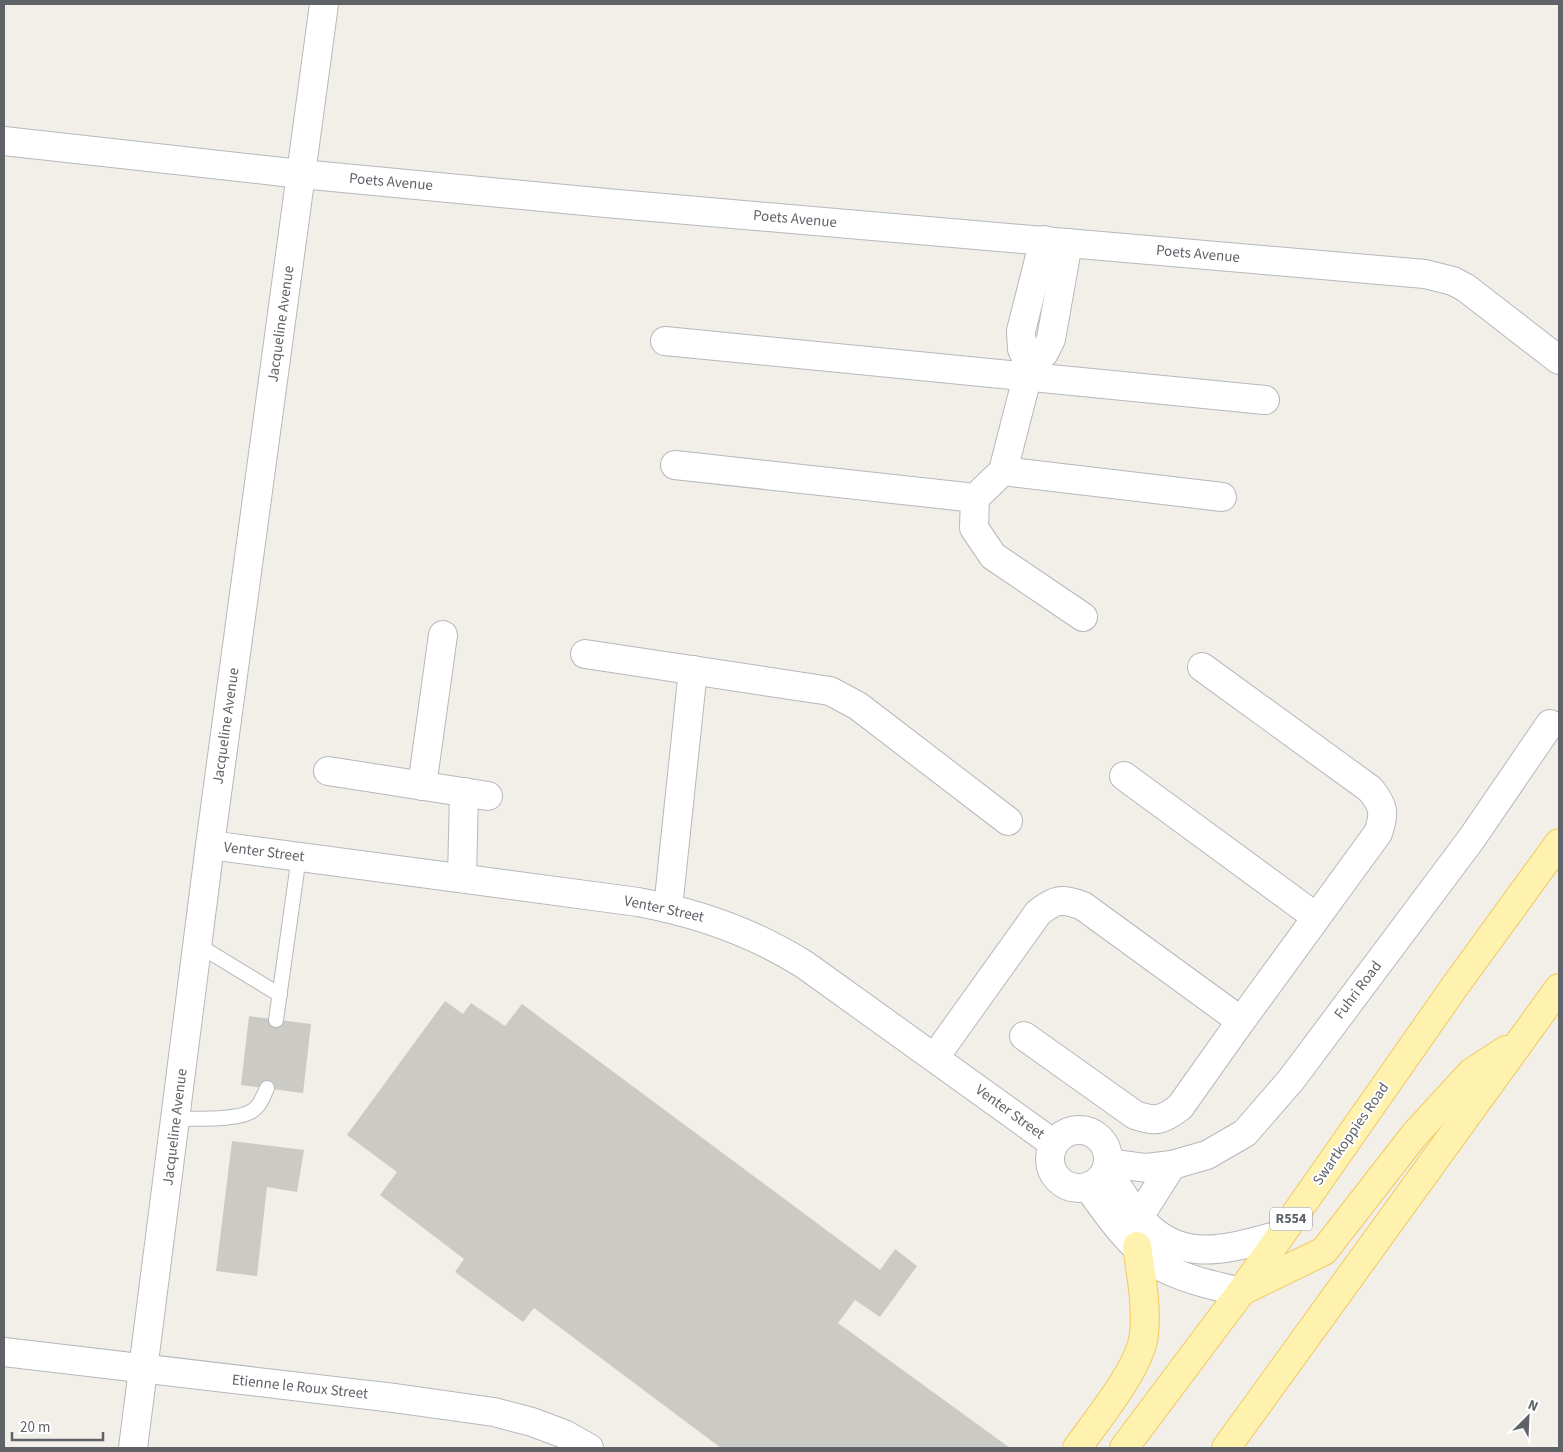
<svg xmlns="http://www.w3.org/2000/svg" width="1563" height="1452" font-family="'Source Sans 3',sans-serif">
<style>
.building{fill:#cccac5}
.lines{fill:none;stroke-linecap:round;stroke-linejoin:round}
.service-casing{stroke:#b5b8bc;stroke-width:16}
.minor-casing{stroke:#b5b8bc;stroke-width:30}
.tertiary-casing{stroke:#b5b8bc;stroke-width:30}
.primary-casing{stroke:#f2c960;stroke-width:30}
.service{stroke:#fff;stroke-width:14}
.minor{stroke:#fff;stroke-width:28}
.tertiary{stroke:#fff;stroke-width:28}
.primary{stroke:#fff2af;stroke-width:28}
.labels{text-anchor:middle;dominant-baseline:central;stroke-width:4;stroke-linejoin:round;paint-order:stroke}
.shield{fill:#fff;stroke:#8f9295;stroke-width:1}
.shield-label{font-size:14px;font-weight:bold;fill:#5f6368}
.street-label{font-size:15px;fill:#5f6368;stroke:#fff}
</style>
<rect width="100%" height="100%" fill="#f1efe8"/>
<g class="building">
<path d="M445 1001 463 1014 471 1003 505 1026 522 1004 880 1270 895 1249 917 1266 880 1317 855 1300 838 1323 1010 1448H721L534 1308 523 1322 455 1272 464 1259 380 1195 397 1172 347 1135Z"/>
<path d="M249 1016 311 1024 303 1093 241 1085Z"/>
<path d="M232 1141 304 1150 297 1192 267 1187 257 1276 216 1271Z"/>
</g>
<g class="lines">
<defs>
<g id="service">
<path d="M198 945 280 995"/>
<path d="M276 1020 299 856"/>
<path d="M176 1119C195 1118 236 1121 252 1111 260 1106 263 1097 267 1088"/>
</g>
<g id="minor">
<path d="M4 141 301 174 606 203 1425 274 1453 281 1466 288 1559 360"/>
<path d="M665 341 1265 400"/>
<path d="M1030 366 1022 349 1021 331 1044 240"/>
<path d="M675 465 975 498 1003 471 1030 366 1044 353 1051 339 1068 243"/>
<path d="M1003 471 1222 497"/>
<path d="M975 498 974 528 993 556 1083 617"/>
<path d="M585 654 830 691 858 706 1008 821"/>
<path d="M328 771 488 796"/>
<path d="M1124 776 1316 917"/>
<path d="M422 786 443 635"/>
<path d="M210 845 638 902C698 913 753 932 805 965L1054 1144"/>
<path d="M462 878 464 792"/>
<path d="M668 908 693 670"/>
<path d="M1024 1036 1135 1115C1155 1122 1162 1121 1180 1107L1241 1021"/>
<path d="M935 1057 1038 913C1055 899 1062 898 1083 906L1241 1021 1378 833C1385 813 1384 806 1370 789L1202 667"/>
<circle cx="1079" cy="1159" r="29"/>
<path d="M1109 1163 1146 1168 1172 1165 1207 1155 1245 1133 1291 1080 1472 838 1550 724"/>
<path d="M1107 1170C1117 1185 1127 1203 1139 1217 1180 1266 1227 1249 1280 1235"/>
<path d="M1088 1187C1107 1213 1126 1242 1154 1262 1175 1277 1215 1286 1241 1292"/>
<path d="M1139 1217 1172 1165"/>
<path d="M4 1352 394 1398 494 1412 532 1422 564 1434 589 1448"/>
</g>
<path id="tertiary" d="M133 1448 210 845 324 4"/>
<g id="primary">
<path d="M1242 1291 1324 1251 1415 1134 1472 1072 1506 1050"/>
<path d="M1077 1448C1097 1420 1141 1367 1144 1334 1147 1305 1141 1274 1137 1246"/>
<path d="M1124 1448 1241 1292 1455 986 1559 843"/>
<path d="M1226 1448 1559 988"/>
</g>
</defs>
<use href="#service" class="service-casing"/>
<use href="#minor" class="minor-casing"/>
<use href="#tertiary" class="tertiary-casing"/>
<use href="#primary" class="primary-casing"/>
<use href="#service" class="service"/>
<use href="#minor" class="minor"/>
<use href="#tertiary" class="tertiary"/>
<use href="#primary" class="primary"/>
</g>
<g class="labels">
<rect class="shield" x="1270" y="1207.5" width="42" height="23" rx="4"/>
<g class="shield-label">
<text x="1291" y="1219">R554</text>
</g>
<g class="street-label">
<text transform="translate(391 182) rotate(5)">Poets Avenue</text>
<text transform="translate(795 219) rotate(5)">Poets Avenue</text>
<text transform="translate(1198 254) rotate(5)">Poets Avenue</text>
<text transform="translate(281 324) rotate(-82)">Jacqueline Avenue</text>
<text transform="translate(226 726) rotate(-82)">Jacqueline Avenue</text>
<text transform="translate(264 852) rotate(7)">Venter Street</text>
<text transform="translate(664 909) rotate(12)">Venter Street</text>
<text transform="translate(1358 990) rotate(-53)">Fuhri Road</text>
<text transform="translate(1010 1112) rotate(36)">Venter Street</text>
<text transform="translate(175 1127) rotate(-83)">Jacqueline Avenue</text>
<text transform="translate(1351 1134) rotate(-55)">Swartkoppies Road</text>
<text transform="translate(300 1387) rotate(6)">Etienne le Roux Street</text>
</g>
</g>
<rect width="1563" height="1452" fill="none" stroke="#5f6368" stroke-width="10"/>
<g transform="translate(1528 1417) rotate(24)" stroke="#ffffff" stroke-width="4" paint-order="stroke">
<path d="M0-4L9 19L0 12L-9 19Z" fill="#5f6368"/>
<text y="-8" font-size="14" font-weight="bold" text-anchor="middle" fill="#5f6368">N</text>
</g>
<path d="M12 1432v8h91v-8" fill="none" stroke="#5f6368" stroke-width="2.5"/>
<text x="20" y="1432" font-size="15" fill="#5f6368" stroke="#ffffff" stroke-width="4" paint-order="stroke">20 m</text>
</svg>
